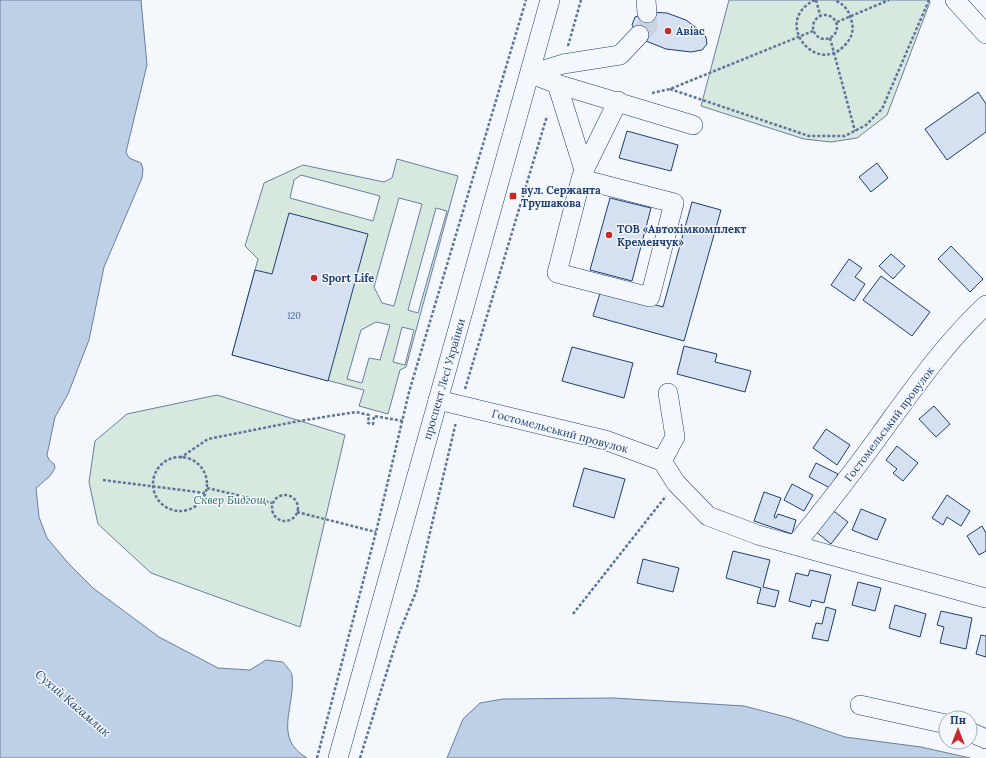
<svg xmlns="http://www.w3.org/2000/svg" width="986" height="758" font-family="Lora,serif">
<style>
.green{fill:#d7e8df;stroke:#687fa3;fill-rule:evenodd}
.water{fill:#bed0e5;stroke:#687fa3}
.building{fill:#d5e0f0;stroke:#1d3f73}
.lines{fill:none;stroke-linecap:round;stroke-linejoin:round}
.minor-tunnel{stroke:#c9d2e0;stroke-width:19;stroke-dasharray:19 10;stroke-linecap:butt}
.minor-casing{stroke:#1d3f73;stroke-width:20}
.path{stroke:#5e769c;stroke-width:2.5;stroke-dasharray:3 2;stroke-linecap:butt}
.minor{stroke:#f4f7fb;stroke-width:19}
.poi-dot{fill:#c62828;stroke:#f4f7fb;stroke-width:1.5}
.labels{text-anchor:middle;dominant-baseline:central;stroke-width:3;stroke-linejoin:round;paint-order:stroke}
.number-label{font-size:9px;fill:#4b6792}
.poi-label{font-size:11px;font-weight:bold;fill:#1d3f73;stroke:#f4f7fb;text-anchor:start}
.street-label{font-size:11px;fill:#1d3f73;stroke:#f4f7fb}
.park-label{font-size:11px;font-style:italic;fill:#2c6c60;stroke:#f4f7fb}
.water-label{font-size:12px;font-style:italic;fill:#1d3f73;stroke:#f4f7fb}
</style>
<rect width="100%" height="100%" fill="#f4f7fb"/>
<g class="green">
<path d="M729 0H929L930 2 887 115 857 138 831 142 804 139 701 106Z"/>
<path d="M397 159 458 176 406 367 400 370 388 414 359 406 364 390 232 355 258 259 245 246 264 183 303 165 384 182 392 178ZM301 175 380 196 373 221 290 198 294 180ZM399 198 422 204 394 306 382 303 374 287ZM436 208 447 211 418 313 408 310ZM376 322 390 325 380 360 369 358 362 383 347 379 361 330ZM402 327 414 330 405 365 393 362Z"/>
<path d="M217 395 345 435 300 627 151 573 98 524 89 482 95 441 127 414Z"/>
</g>
<g class="water">
<path d="M0 0H141L147 65 126 152 129 158 141 163 143 169 142 178 104 267 89 340 68 394 55 417 47 455 49 460 54 464 55 468 50 476 36 488 39 517 47 538 69 564 93 588 159 637 218 668 250 670 266 660 283 662C286 666 291 671 292 675 296 706 272 738 307 758H0Z"/>
<path d="M614 698 744 706 790 718 845 737 921 747 970 758H447L463 719 480 703 503 699Z"/>
</g>
<g class="building">
<path d="M649 12 667 13 686 20 698 29 706 37 707 44 702 50 691 52 666 49 646 41 636 32 632 25 635 17Z"/>
<path d="M978 92 986 104V132L947 160 925 129Z"/>
<path d="M627 131 678 145 671 171 619 158Z"/>
<path d="M877 163 888 178 871 192 859 177Z"/>
<path d="M610 198 651 208 632 281 590 270Z"/>
<path d="M692 202 721 210 684 341 593 316 601 290 663 307Z"/>
<path d="M289 213 368 234 328 381 232 355 255 270 272 274Z"/>
<path d="M951 246 983 279 970 292 938 259Z"/>
<path d="M891 254 905 266 893 279 879 266Z"/>
<path d="M849 259 862 268 855 277 865 284 854 301 831 285Z"/>
<path d="M881 276 930 312 912 336 863 300Z"/>
<path d="M684 346 717 354 715 362 751 371 745 392 677 374Z"/>
<path d="M572 347 633 363 624 398 562 381Z"/>
<path d="M934 406 950 424 936 437 919 419Z"/>
<path d="M826 429 850 445 837 465 813 448Z"/>
<path d="M897 446 918 463 903 481 893 473 897 469 886 460Z"/>
<path d="M816 463 838 474 830 488 809 477Z"/>
<path d="M584 468 625 479 614 518 573 506Z"/>
<path d="M792 484 813 495 804 511 784 500Z"/>
<path d="M764 492 781 498 774 517 776 518 778 514 796 520 792 534 754 521Z"/>
<path d="M947 495 970 511 961 526 947 517 943 525 932 518Z"/>
<path d="M831 509 848 522 831 544 815 531Z"/>
<path d="M861 509 886 519 877 540 852 530Z"/>
<path d="M982 526 986 533V551L979 555 967 536Z"/>
<path d="M733 551 770 560 763 587 779 591 775 607 757 603 761 588 726 578Z"/>
<path d="M643 559 679 568 673 592 637 583Z"/>
<path d="M810 570 831 575 824 603 812 600 810 607 789 601 796 573 808 576Z"/>
<path d="M858 582 881 588 875 611 852 605Z"/>
<path d="M895 605 926 614 920 637 889 628Z"/>
<path d="M826 607 836 610 828 641 812 638 816 623 822 624Z"/>
<path d="M941 611 972 618 966 649 940 643 944 627 937 625Z"/>
<path d="M981 635 986 636V657L976 654Z"/>
</g>
<g class="lines">
<path class="minor-tunnel" d="M639 35 648 26 647 13"/>
<defs>
<g id="minor">
<path d="M646 0 647 13"/>
<path d="M955 0 986 34"/>
<path d="M639 35 620 55 563 64 531 74 557 84 693 125"/>
<path d="M557 84 584 170"/>
<path d="M581 179 557 273 650 297 674 203 581 179 584 170 618 101"/>
<path d="M438 400 605 440 662 461 676 483 708 516 758 535 986 598"/>
<path d="M662 461 675 437 668 393"/>
<path d="M795 545C825 508 854 471 882 432 914 388 946 342 986 305"/>
<path d="M860 705 946 724"/>
<path d="M970 732 986 739"/>
<path d="M338 758 550 0"/>
</g>
</defs>
<use href="#minor" class="minor-casing"/>
<g class="path">
<path d="M815 0C771 21 816 77 845 45 851 39 854 31 852 23 850 12 845 4 834 0"/>
<path d="M816 0 820 15"/>
<circle cx="825" cy="27" r="12"/>
<path d="M837 22 889 0"/>
<path d="M830 38 855 131"/>
<path d="M568 46 581 0"/>
<path d="M670 89 809 136H845L866 125 882 109 929 0"/>
<path d="M652 93 670 89 813 31"/>
<path d="M465 389 547 116"/>
<circle cx="180" cy="484" r="27"/>
<path d="M180 458 208 439 299 421 356 412 369 415 368 423 373 424 374 416 403 421"/>
<path d="M103 480 205 493"/>
<path d="M207 488 272 503"/>
<circle cx="285" cy="508" r="13"/>
<path d="M297 512 376 532"/>
<path d="M573 614 666 496"/>
<path d="M317 758 376 532 409 392 526 0"/>
<path d="M360 758 399 633 416 592 456 422"/>
</g>
<use href="#minor" class="minor"/>
</g>
<g class="poi-dot">
<circle cx="668" cy="31" r="4"/>
<rect x="509" y="192" width="8" height="8" rx="2"/>
<circle cx="609" cy="235" r="4"/>
<circle cx="314" cy="278" r="4"/>
</g>
<g class="labels">
<g class="number-label">
<text x="294" y="315">120</text>
</g>
<g class="poi-label">
<text x="676" y="31">Авіас</text>
<text x="521" y="190">вул. Сержанта<tspan x="521" dy="13">Трушакова</tspan></text>
<text x="617" y="229">ТОВ «Автохімкомплект<tspan x="617" dy="13">Кременчук»</tspan></text>
<text x="322" y="278">Sport Life</text>
</g>
<g class="street-label">
<text transform="translate(444 379) rotate(-74)">проспект Лесі Українки</text>
<text transform="translate(889 424) rotate(-53)">Гостомельський провулок</text>
<text transform="translate(560 431) rotate(15)">Гостомельський провулок</text>
</g>
<g class="park-label">
<text x="230" y="500">Сквер Бидгощ</text>
</g>
<g class="water-label">
<text transform="translate(73 703) rotate(41)">Сухий Кагамлик</text>
</g>
</g>
<g transform="translate(958 730)"><circle r="19" fill="#f4f7fb" stroke="#9eadc5"/>
<path d="M0-3L7 15L0 10L-7 15Z" fill="#c62828"/>
<text y="-6" font-size="11" font-weight="bold" text-anchor="middle" fill="#1d3f73">Пн</text>
</g>
</svg>
